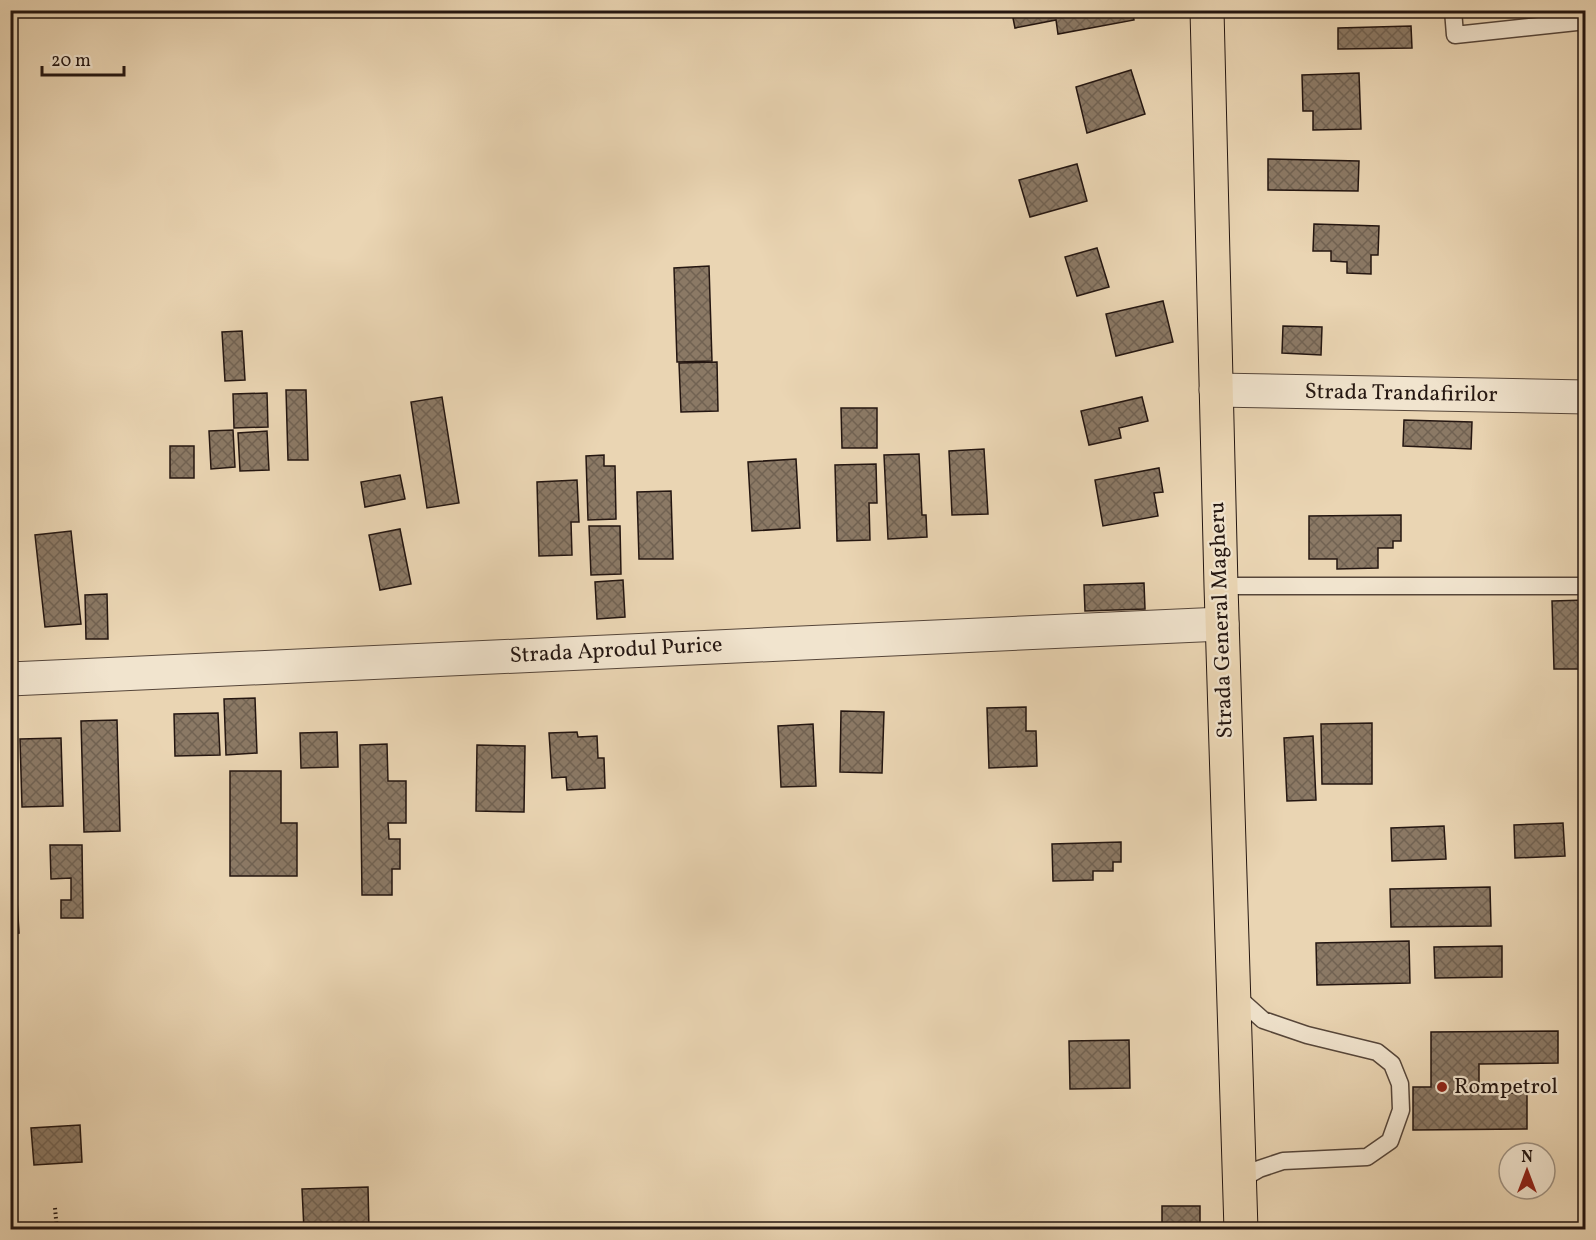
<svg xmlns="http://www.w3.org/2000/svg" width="1596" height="1240" font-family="Vollkorn,serif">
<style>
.building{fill:url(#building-cross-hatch);stroke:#241611;stroke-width:1.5}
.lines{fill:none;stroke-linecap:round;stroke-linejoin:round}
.service-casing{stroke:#56463a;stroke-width:19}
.minor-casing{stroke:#56463a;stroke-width:35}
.primary-casing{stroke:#241611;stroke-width:35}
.path{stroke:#241611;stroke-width:4;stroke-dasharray:1.5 3;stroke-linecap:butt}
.service{stroke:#f1e4ce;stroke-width:16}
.minor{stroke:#f1e4ce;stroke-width:33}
.primary{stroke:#ead5b3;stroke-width:33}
.poi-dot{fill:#8f2418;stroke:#f1e4ce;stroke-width:2}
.labels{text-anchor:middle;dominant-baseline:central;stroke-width:4.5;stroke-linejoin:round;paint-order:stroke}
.street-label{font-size:22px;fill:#241611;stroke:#f1e4ce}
.poi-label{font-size:22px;fill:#241611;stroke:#f1e4ce;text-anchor:start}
</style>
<defs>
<pattern id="building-cross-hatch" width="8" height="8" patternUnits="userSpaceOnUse" patternTransform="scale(1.5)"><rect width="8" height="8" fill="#8b7965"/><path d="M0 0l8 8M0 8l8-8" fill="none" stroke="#716252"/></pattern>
</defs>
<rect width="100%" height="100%" fill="#ead5b3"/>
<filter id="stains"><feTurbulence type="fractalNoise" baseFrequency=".00333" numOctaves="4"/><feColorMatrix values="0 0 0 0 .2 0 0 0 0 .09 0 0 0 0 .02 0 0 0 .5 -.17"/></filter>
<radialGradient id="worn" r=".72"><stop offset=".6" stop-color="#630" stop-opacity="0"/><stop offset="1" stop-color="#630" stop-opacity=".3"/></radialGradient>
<g class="building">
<path d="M1026 10H1132L1134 20 1058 34 1056 20 1015 28 1012 13Z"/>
<path d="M1411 26 1412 48 1338 49V28Z"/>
<path d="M1131 70 1145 114 1087 133 1076 87Z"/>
<path d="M1359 73 1361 129 1313 130V111H1303L1302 75Z"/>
<path d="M1268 159 1359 161 1358 191 1268 190Z"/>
<path d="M1077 164 1087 201 1030 217 1019 180Z"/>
<path d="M1314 224 1379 226 1378 255H1371V274L1347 273V262L1331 261V251H1313Z"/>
<path d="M1097 248 1109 287 1077 296 1065 257Z"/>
<path d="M709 266 712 361 677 362 674 268Z"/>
<path d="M1163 301 1173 342 1116 356 1106 314Z"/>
<path d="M1283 326 1322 327 1321 355 1282 353Z"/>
<path d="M242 331 245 380 225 381 222 332Z"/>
<path d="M717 362 718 411 681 412 679 363Z"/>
<path d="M286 390H306L308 460H288Z"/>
<path d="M267 393 268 427 234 428 233 394Z"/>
<path d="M442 397 459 503 427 508 411 402Z"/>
<path d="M1142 397 1148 421 1119 428 1121 438 1089 445 1081 411Z"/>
<path d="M841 408H877V448H842Z"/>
<path d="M1404 420 1472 422 1471 449 1403 446Z"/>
<path d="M233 430 235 467 211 469 209 431Z"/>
<path d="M267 431 269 470 240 471 238 433Z"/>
<rect x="170" y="446" width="24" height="32"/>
<path d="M984 449 988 514 952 515 949 451Z"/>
<path d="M919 454 922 515H926L927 537 888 539 884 455Z"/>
<path d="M604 455V466H615L616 519 588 520 586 456Z"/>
<path d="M796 459 800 528 752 531 748 462Z"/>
<path d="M876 464 877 503H869L870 540 837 541 835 465Z"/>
<path d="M1159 468 1163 492 1154 493 1158 516 1103 526 1095 480Z"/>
<path d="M400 475 405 499 365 507 361 482Z"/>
<path d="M577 480 579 522H571L572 555 539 556 537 482Z"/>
<path d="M671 491 673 559H639L637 492Z"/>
<path d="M1401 515V541H1393V548H1378V568L1337 569V559H1309V516Z"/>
<path d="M589 526H620L621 574 591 575Z"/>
<path d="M400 529 411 584 380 590 369 535Z"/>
<path d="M71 531 81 624 45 627 35 535Z"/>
<path d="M623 580 625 617 597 619 595 582Z"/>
<path d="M1144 583 1145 609 1085 611 1084 585Z"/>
<path d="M107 594 108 639H86L85 595Z"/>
<path d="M1586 600V669H1554L1552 601Z"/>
<path d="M255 698 257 753 226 755 224 699Z"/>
<path d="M1026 707V731H1036L1037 766 989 768 987 708Z"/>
<path d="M841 711 884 712 882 773 840 772Z"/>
<path d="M218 713 220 755 175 756 174 714Z"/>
<path d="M117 720 120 831 84 832 81 721Z"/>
<path d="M1372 723V784H1322L1321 724Z"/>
<path d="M813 724 816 786 781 787 778 726Z"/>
<path d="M337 732 338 767 301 768 300 733Z"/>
<path d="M577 732 578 737 597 736 598 758H604L605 788 567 790 566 777 552 778 549 733Z"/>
<path d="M1313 736 1316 800 1287 801 1284 738Z"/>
<path d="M61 738 63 806 22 807 20 739Z"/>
<path d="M387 744 388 781H406V823H388L389 839H400V869H392V895H362L360 745Z"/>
<path d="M477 745 525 746 524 812 476 811Z"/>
<path d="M230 771H281V823H297V876H230Z"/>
<path d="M1563 823 1565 856 1515 858 1514 825Z"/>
<path d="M1444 826 1446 859 1392 861 1391 828Z"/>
<path d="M1121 842V862H1113V871H1093V880L1053 881 1052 844Z"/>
<path d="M50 845H82L83 918H61V900H71V878L51 879Z"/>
<path d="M1490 887 1491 926 1391 927 1390 889Z"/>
<path d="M17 900 19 933 10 934V901Z"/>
<path d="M1409 941 1410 983 1317 985 1316 943Z"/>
<path d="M1502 946V977L1435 978 1434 947Z"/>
<path d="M1558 1031V1063L1479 1064V1093H1527V1129L1413 1130V1087H1431V1032Z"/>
<path d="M1129 1040 1130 1088 1070 1089 1069 1041Z"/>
<path d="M80 1125 82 1162 34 1165 31 1128Z"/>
<path d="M368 1187 369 1230H304L302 1189Z"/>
<rect x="1162" y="1206" width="38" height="24"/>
</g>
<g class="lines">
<defs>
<g id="service">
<path d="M1453 10 1455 35 1586 21"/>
<path d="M1221 586H1586"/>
<path d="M1235 995 1263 1020 1307 1035 1377 1052 1392 1064 1400 1084 1401 1110 1390 1141 1367 1157 1283 1161 1259 1169 1240 1180"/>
</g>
<g id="minor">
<path d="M1216 390 1586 397"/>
<path d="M10 679 1222 624"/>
</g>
<path id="primary" d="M1207 10 1221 586 1241 1230"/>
</defs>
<use href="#service" class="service-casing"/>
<use href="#minor" class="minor-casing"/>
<use href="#primary" class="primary-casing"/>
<path class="path" d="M55 1208 57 1230"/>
<use href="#service" class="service"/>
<use href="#minor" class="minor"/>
<use href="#primary" class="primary"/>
</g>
<circle class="poi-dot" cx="1442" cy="1087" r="6"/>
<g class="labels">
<g class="street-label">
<text transform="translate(1401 394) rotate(1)">Strada Trandafirilor</text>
<text transform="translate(1222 620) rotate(-92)">Strada General Magheru</text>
<text transform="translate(616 651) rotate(-3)">Strada Aprodul Purice</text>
</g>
<g class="poi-label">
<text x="1454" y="1087">Rompetrol</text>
</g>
</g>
<rect width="1596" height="1240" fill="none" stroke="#ead5b3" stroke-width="36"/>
<rect x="12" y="12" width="1572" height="1216" fill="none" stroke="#241611" stroke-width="3"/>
<rect x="18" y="18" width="1560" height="1204" fill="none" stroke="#241611" stroke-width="1.5"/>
<g transform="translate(1527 1171)"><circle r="28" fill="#f1e4ce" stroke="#9f9282" stroke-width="1.5"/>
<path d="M0-4.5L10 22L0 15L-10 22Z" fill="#8f2418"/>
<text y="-9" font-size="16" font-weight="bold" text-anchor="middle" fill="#241611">N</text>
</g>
<path d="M42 66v9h82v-9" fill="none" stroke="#241611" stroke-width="3"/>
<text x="51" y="66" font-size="18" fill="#241611" stroke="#f1e4ce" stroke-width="4.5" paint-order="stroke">20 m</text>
<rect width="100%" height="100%" filter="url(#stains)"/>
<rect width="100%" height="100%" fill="url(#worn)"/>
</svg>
